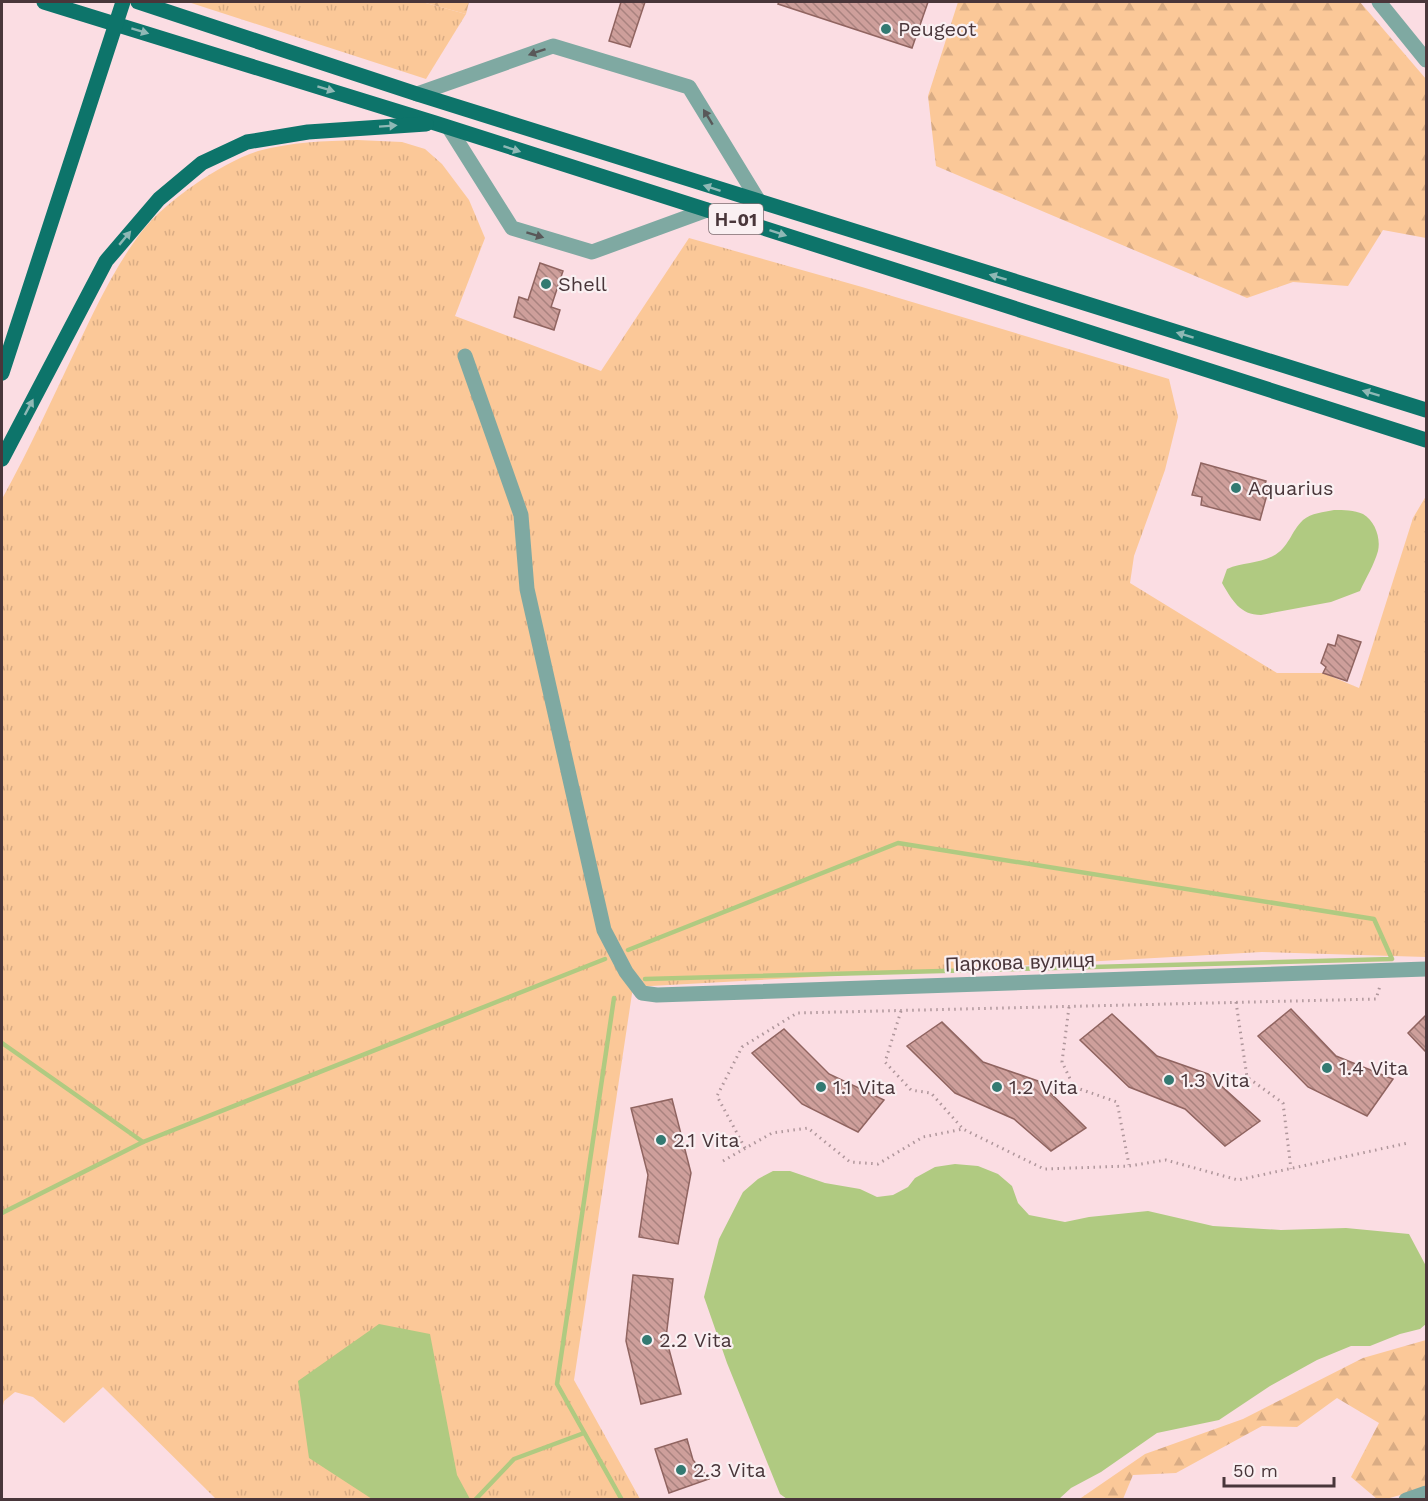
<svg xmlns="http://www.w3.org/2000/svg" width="1428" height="1501" font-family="'Work Sans',sans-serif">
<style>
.grass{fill:url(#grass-tufts)}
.forest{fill:url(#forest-firs)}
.water{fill:#b0ca81}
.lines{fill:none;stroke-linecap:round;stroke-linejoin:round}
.stream{stroke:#b0ca81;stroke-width:4.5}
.building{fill:url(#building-back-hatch);stroke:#906460;stroke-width:1.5}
.path{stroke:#af969b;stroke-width:3;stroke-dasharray:1.5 4.5;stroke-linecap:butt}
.minor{stroke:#7fa9a2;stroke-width:15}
.major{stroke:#0d746a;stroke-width:15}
.oneway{fill:#8fb8b5}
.oneway2{fill:#595859}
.poi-dot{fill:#337a72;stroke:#faf0f2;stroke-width:2}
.labels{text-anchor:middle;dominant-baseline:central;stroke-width:4.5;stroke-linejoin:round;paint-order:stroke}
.shield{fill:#faf0f2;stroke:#7e6e71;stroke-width:1.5}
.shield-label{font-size:18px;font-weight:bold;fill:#49363a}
.poi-label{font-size:20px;fill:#49363a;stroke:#faf0f2;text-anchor:start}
.street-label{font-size:20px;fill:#49363a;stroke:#faf0f2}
</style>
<defs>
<pattern id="grass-tufts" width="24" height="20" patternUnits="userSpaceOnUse" patternTransform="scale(1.5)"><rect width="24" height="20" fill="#fbc898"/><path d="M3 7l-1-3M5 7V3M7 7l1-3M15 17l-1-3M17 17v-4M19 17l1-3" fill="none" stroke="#d9ac84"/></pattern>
<pattern id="forest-firs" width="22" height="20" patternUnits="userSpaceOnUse" patternTransform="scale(1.5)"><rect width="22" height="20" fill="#fbc898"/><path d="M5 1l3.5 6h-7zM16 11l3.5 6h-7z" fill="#d9ac84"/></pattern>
<pattern id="building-back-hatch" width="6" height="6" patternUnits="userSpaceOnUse" patternTransform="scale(1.5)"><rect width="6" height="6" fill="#ce9f9b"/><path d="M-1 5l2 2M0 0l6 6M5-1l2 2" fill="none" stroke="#a9827f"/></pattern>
</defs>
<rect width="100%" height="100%" fill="#fbdde3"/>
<g class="grass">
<path d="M188 2H422L466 14 426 79Z"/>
<path d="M357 140 402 142 425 149 442 164 469 200 485 238 455 316 601 371 689 238 862 287 1169 379 1178 417 1165 470 1134 556 1130 583 1277 673H1323L1359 688 1413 518 1426 496V957L1262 952 633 987 574 1380 640 1499H216L103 1387 64 1423 33 1397 15 1392 4 1401 2 1410V499C29 450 52 399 76 349 96 307 115 266 143 230 166 201 222 162 258 151 291 142 324 141 357 140Z"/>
</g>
<g class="forest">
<path d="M422 2H469L466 14Z"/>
<path d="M958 2H1360L1426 79V238L1383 230 1348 286 1293 282 1247 298 936 166 928 96Z"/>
<path d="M1426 1340V1488L1386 1499H1377L1351 1477 1379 1423 1337 1398 1297 1427 1262 1426 1176 1473 1133 1475 1123 1499 1078 1500 1145 1454 1243 1419 1363 1358Z"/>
</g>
<g class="water">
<path d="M1334 510C1344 510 1354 510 1363 514 1375 521 1381 538 1378 551 1374 565 1366 578 1360 591L1331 602 1261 615C1240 615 1232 600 1222 583L1227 569C1242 562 1259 564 1273 556 1289 548 1291 531 1303 520 1311 513 1324 512 1334 510Z"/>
<path d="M955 1164 978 1166 998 1174 1012 1186 1018 1203 1029 1215 1065 1222 1089 1217 1148 1211 1213 1226 1281 1230 1346 1228 1409 1234 1426 1266V1324L1420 1329 1400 1334 1370 1346H1351L1317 1360 1270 1386 1219 1420 1157 1433 1101 1472 1071 1488 1059 1499H787L780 1494 727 1363 704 1297 719 1239 743 1192 758 1179 773 1171H790L825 1183 860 1189 877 1197 893 1195 908 1187 915 1178 935 1167Z"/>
<path d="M379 1324 430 1334 457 1475 470 1499H372L309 1458 298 1381Z"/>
</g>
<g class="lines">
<g class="stream">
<path d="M628 950 898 843 1374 919 1392 959 645 979"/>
<path d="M614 998 557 1384 622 1500"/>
<path d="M2 1043 143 1142"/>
<path d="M2 1213 143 1142 605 959"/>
<path d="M475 1500 514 1459 584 1433"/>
</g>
</g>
<g class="building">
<path d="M621 2H645L630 47 609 41Z"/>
<path d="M779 2H928L912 48 778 4Z"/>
<path d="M540 263 563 271 551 307 560 310 554 330 514 317 519 297 528 300Z"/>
<path d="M1201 463 1266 481 1264 490 1268 491 1260 520 1201 505 1202 497 1192 495Z"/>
<path d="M1338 635 1361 642 1347 681 1323 673 1326 667 1321 663 1328 644 1335 646Z"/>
<path d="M1291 1009 1336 1056 1393 1079 1367 1116 1308 1087 1258 1036Z"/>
<path d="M1112 1014 1157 1056 1208 1074 1260 1121 1225 1146 1185 1109 1129 1087 1080 1040Z"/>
<path d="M1426 1015V1052L1408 1033Z"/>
<path d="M942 1022 983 1062 1038 1081 1086 1128 1051 1151 1014 1119 955 1093 907 1046Z"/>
<path d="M784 1029 829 1074 884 1100 858 1132 802 1104 752 1053Z"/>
<path d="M672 1099 691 1173 678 1244 639 1237 648 1175 631 1108Z"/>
<path d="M633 1275 673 1279 666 1338 681 1394 641 1404 626 1341Z"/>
<path d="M687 1439 693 1460 709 1479 669 1493 655 1449Z"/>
</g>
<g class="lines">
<g class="path">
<path d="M1236 1002 1247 1077 1283 1103 1291 1169"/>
<path d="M1069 1007 1062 1062 1074 1087 1117 1102 1129 1165"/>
<path d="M901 1011 885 1062 911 1090 931 1093 963 1129"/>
<path d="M745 1148 717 1096 742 1047 797 1013 1376 999 1380 986"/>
<path d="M723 1161 772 1133 808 1128 850 1162 878 1164 923 1137 963 1129 1044 1169 1129 1166 1166 1160 1238 1180 1408 1143"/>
</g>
<g class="minor">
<path d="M1379 2 1426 60"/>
<path d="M417 94 553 46 689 87 760 203"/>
<path d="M449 128 512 228 592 252 707 210"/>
<path d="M465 356 521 515 527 589 604 930 626 972 642 993 657 995 1426 969"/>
<path d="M1406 1500 1426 1493"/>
</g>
<g class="major">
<path d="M44 2 435 123 1426 440"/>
<path d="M138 2 417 94 1426 410"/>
<path d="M2 373 123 2"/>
<path d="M2 459 106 261 159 199 202 163 247 142 308 132 426 124"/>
</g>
</g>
<defs><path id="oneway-solid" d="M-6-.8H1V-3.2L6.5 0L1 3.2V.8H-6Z" transform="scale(1.5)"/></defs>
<g class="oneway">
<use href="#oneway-solid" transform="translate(140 31) rotate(17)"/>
<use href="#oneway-solid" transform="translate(326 89) rotate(17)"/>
<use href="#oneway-solid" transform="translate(388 126) rotate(-4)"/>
<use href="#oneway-solid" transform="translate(512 149) rotate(18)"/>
<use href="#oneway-solid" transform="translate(712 188) rotate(-162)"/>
<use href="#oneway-solid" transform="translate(778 233) rotate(18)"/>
<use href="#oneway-solid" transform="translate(125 238) rotate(-50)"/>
<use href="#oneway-solid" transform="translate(998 277) rotate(-163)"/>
<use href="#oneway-solid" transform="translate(1185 335) rotate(-163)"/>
<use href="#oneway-solid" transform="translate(1371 393) rotate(-163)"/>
<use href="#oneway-solid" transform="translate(29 407) rotate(-62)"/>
</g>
<g class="oneway2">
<use href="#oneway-solid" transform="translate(537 52) rotate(161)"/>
<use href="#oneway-solid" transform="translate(708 117) rotate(-121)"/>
<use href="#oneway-solid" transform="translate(535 235) rotate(17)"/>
</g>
<g class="poi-dot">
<circle cx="886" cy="29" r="6"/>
<circle cx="546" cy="284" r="6"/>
<circle cx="1236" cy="488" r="6"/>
<circle cx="1327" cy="1068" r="6"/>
<circle cx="1169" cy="1080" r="6"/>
<circle cx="821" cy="1087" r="6"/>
<circle cx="997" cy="1087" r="6"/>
<circle cx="661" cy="1140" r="6"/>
<circle cx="647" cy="1340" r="6"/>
<circle cx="681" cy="1470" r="6"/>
</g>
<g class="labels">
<rect class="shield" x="709" y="204" width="54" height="30" rx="4.5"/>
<g class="shield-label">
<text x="736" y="219">Н-01</text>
</g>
<g class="poi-label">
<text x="898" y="29">Peugeot</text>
<text x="558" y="284">Shell</text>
<text x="1248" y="488">Aquarius</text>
<text x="1339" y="1068">1.4 Vita</text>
<text x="1181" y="1080">1.3 Vita</text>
<text x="833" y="1087">1.1 Vita</text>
<text x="1009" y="1087">1.2 Vita</text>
<text x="673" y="1140">2.1 Vita</text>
<text x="659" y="1340">2.2 Vita</text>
<text x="693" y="1470">2.3 Vita</text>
</g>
<g class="street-label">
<text transform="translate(1020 962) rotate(-2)">Паркова вулиця</text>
</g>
</g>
<rect width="1428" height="1501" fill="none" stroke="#49363a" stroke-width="6"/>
<path d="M1224 1477v9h110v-9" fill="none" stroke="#49363a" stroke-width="3"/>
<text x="1233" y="1477" font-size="18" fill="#49363a" stroke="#faf0f2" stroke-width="4.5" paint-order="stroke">50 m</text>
</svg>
